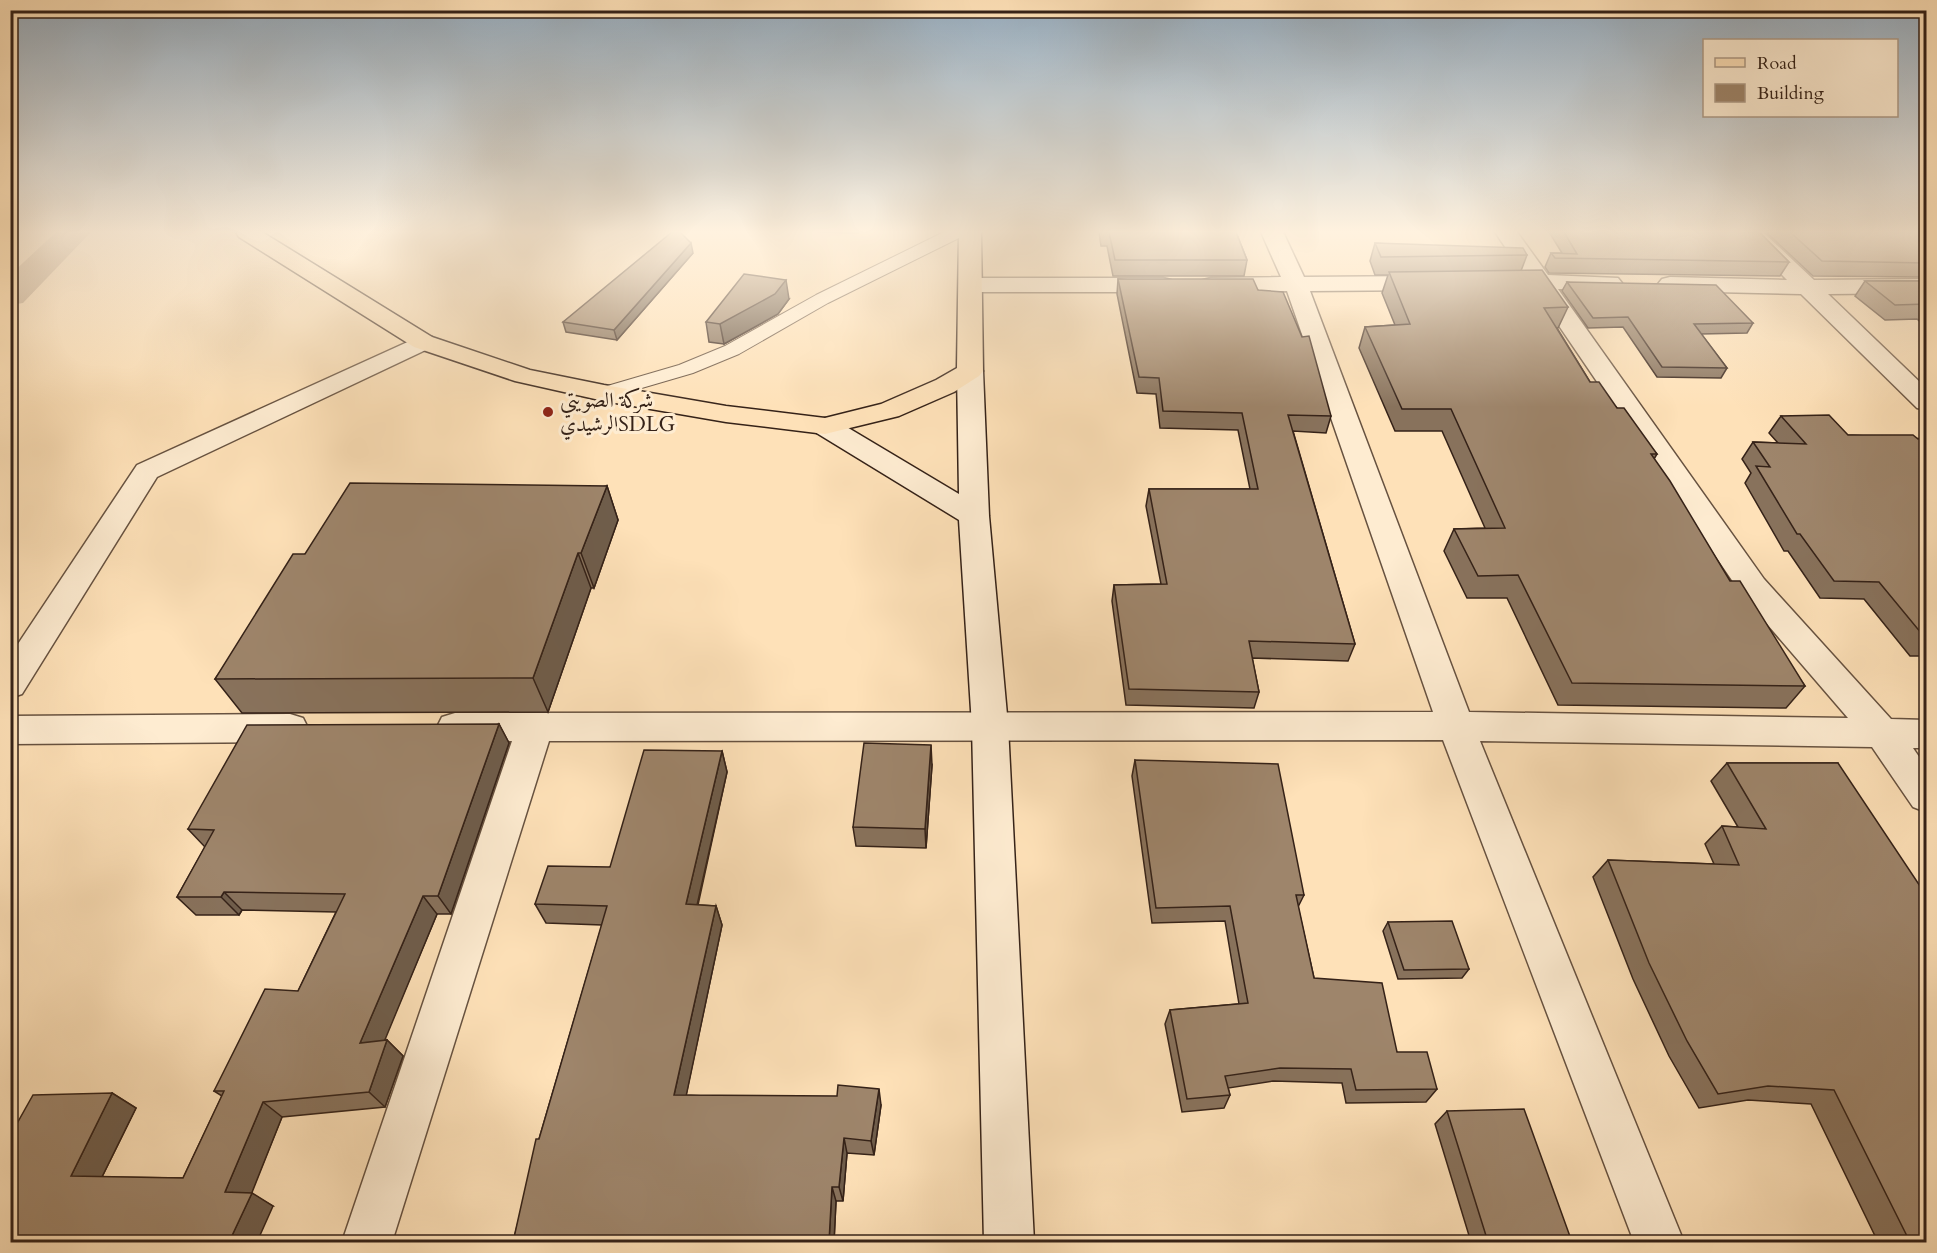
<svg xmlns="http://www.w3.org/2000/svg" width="1937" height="1253" font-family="Cardo,Amiri,serif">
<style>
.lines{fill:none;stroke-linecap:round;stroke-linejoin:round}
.canal{fill:#baa082;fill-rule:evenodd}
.lane-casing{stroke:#675240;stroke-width:2}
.street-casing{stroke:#675240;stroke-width:3}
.secondary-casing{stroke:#352218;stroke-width:3}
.primary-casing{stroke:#352218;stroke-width:3}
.lane{fill:#feecd1;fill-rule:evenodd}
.street{fill:#feecd1;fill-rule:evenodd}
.secondary{fill:#feecd1;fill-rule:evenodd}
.primary{fill:#fee1b8;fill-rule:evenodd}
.wall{fill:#88725c;stroke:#352218;stroke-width:1.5}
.shaded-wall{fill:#6f5d4b;stroke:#352218;stroke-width:1.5}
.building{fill:#9e856b;stroke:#352218;stroke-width:1.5}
.poi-dot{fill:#8f2418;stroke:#feecd1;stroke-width:2}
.labels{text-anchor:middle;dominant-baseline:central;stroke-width:6;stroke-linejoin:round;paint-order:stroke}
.poi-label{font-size:21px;fill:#352218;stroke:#feecd1;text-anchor:start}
</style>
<rect width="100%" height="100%" fill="#fee1b8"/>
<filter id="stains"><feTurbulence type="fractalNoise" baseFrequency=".00333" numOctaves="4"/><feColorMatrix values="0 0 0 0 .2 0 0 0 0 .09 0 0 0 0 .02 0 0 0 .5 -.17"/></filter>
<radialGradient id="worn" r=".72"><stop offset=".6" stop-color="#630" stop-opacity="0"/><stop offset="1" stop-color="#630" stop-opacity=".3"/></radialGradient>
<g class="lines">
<path class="canal" d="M56 232H91L23 303 10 305V275Z"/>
<defs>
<path id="lane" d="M944 232H965L963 236 828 303 739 354 693 373 611 397H597L594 393 597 389 679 365 725 346 816 295Z"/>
<g id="street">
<path d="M1261 232H1283L1304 277 1430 276 1438 278 1442 283 1438 288 1430 290 1310 291 1469 712 1848 718 1742 595 1534 289 1497 287 1493 282 1497 277 1524 275 1495 232H1517L1548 275 1618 278 1622 283 1618 288 1610 290 1558 289 1764 579 1891 719 1926 720V748H1913L1926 767V812L1913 807 1872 747 1480 741 1684 1242H1634L1443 740 549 741 392 1242H342L512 741H455L442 737 437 727 442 717 455 713 1433 712 1287 291 1211 292 1203 290 1199 285 1203 280 1211 278 1281 277Z"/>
<path d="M1740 232H1763L1814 280 1926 279V293L1828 294 1926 388V410L1917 408 1801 294 1670 291 1662 289 1658 284 1662 279 1670 277 1787 280Z"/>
<path d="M972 278H1163L1171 280 1175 285 1171 290 1163 292H972L964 290 960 285 964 280Z"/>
<path d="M423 335 432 337 435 342 432 347 157 477 22 694 10 698V656L137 465Z"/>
<path d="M290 714 303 718 308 728 303 738 290 742 10 744V716Z"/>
</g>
<path id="secondary" d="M970 363 979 366 983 371 989 516 1008 726 1034 1242H984L972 726 959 520 815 432 811 426 815 420 825 418 835 420 959 494 957 371 961 366Z"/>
<path id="primary" d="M236 232H262L432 337 530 370 604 385 726 406 825 418 881 404 936 380 957 368 959 232H981L983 371 979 376 954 392 899 416 825 434 726 422 604 401 515 381 414 347 239 237Z"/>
</defs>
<use href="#lane" class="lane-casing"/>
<use href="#street" class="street-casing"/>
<use href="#secondary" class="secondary-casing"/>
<use href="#primary" class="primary-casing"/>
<use href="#lane" class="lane"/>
<use href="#street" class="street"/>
<use href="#secondary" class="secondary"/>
<use href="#primary" class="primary"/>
</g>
<g class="wall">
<path d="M819 232H858V233Z"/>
<path d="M1099 232H1236L1247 260 1244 276H1113L1107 246H1101Z"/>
<path d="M1549 232H1759L1789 262 1780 276 1549 273 1545 267 1551 253H1562Z"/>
<path d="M1766 232H1926V277L1813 276Z"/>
<path d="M1375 243 1527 255 1521 271 1568 307 1558 328H1557L1590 382 1617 408 1657 454 1654 459 1730 581 1805 686 1786 708 1558 705 1507 598H1467L1444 551 1454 529 1485 528 1442 431H1395L1359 348 1365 327 1395 325 1382 293 1388 275H1375L1370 261Z"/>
<path d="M693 253 617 340 566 332 563 322Z"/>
<path d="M1118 279 1258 290 1331 416 1326 433 1293 431 1355 644 1348 661 1252 658 1259 692 1254 708 1126 705 1112 601 1114 585 1161 584 1146 506 1149 489H1250L1238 430 1160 428 1156 394 1137 393 1117 294Z"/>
<path d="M1865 281H1926V327L1917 319 1885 320 1855 296Z"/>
<path d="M1567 282 1753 323 1747 333 1701 334 1727 368 1721 378 1657 377 1623 327 1588 328 1562 291Z"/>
<path d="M789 299 778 314 724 344 709 342 706 322Z"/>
<path d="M1781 416 1848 435 1926 439V656H1910L1864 599 1820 598 1788 551H1784L1745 483 1751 473 1742 459 1753 442 1778 443 1769 433Z"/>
<path d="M607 486 618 520 594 588H591L548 712 242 713 215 679 305 554Z"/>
<path d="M499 724 509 743 451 914H437L384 1040H387L403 1056 385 1107 282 1117 251 1193 273 1206 10 1242 112 1093 136 1108 102 1177 183 1178 222 1096 214 1091 298 991 336 912 242 910 239 915H196L177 897 205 847 188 829Z"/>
<path d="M722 751 727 772 698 905 716 906 722 925 686 1095 881 1105 874 1155 847 1153 843 1201H836L834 1242H513L539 1139 602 925 546 923 535 904 610 867Z"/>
<path d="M1135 760 1304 895 1298 907 1314 978 1397 1052 1437 1089 1426 1102 1346 1103 1342 1083 1273 1081 1228 1088 1230 1095 1224 1108 1182 1112 1165 1024 1170 1010 1239 1004 1225 921 1152 923 1132 776Z"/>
<path d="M1727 763H1838L1926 1242H1878L1811 1104 1748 1100 1699 1108 1669 1056 1633 979 1593 877 1608 860 1714 864 1705 844 1722 826 1738 827 1711 781Z"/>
<path d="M932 765 926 848 856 846 853 827Z"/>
<path d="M1388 922 1469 969 1462 978 1398 979 1383 931Z"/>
<path d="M1447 1111 1572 1242H1471L1435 1124Z"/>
</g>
<g class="shaded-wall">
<path d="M691 243 693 253 617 340 614 330Z"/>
<path d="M786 280 789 299 778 314 724 344 720 324Z"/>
<path d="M607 486 618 520 594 588 581 553Z"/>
<path d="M578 553 591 588 548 712 533 678Z"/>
<path d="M499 724 509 743 451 914 438 896Z"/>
<path d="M931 745 932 765 926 848 925 829Z"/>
<path d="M722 751 727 772 693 923 686 904Z"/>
<path d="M224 892 242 910 239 915 221 897Z"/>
<path d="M423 896 437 914 377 1059 360 1043Z"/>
<path d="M716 906 722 925 683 1111 674 1095Z"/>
<path d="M387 1040 403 1056 385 1107 369 1092Z"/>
<path d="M879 1089 881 1105 874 1155 871 1141Z"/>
<path d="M112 1093 136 1108 96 1189 71 1176Z"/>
<path d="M263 1102 282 1117 247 1205 225 1192Z"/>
<path d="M844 1138 847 1153 843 1201 839 1187Z"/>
<path d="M832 1187 836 1201 834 1242H829Z"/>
<path d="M252 1193 273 1206 257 1242H229Z"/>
</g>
<g class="building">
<path d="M672 232H680L691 243 614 330 563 322Z"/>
<path d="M1109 232H1236L1247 260H1115Z"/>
<path d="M1564 232H1759L1789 262 1555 258 1551 253 1577 254Z"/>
<path d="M1790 232H1926V263L1822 261Z"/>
<path d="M1375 243 1523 248 1527 255 1381 257Z"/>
<path d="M1542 270 1568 307 1544 308 1590 382H1599L1617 408H1624L1657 454H1651L1670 481 1730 581H1740L1805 686 1572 683 1518 575 1478 576 1454 529 1505 528 1451 409H1402L1365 327 1410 324 1389 272Z"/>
<path d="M744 274 786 280 775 294 720 324 706 322Z"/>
<path d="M1118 279H1253L1258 290 1283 292 1302 337 1309 336 1331 416 1288 415 1355 644 1249 641 1259 692 1129 689 1114 585 1167 584 1149 489H1258L1242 413 1163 411 1159 378 1139 377Z"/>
<path d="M1865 281H1926V304L1895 305Z"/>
<path d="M1567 282 1716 285 1753 323 1694 324 1727 368 1662 367 1628 317 1593 318Z"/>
<path d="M1829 415 1848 435H1913L1918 439H1926V639L1879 582 1834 581 1800 534H1797L1756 466 1770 467 1753 442 1806 444 1781 416Z"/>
<path d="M350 483 607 486 581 553H578L533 678 215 679 293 554H305Z"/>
<path d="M499 724 438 896H423L360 1043 387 1040 369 1092 263 1102 225 1192 252 1193 229 1242H10V1136L33 1095 112 1093 71 1176 183 1178 224 1091H214L265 989 298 991 345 894 224 892 221 897H177L214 830 188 829 247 725Z"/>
<path d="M864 743 931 745 925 829 853 827Z"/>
<path d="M644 750 722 751 686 904 716 906 674 1095 837 1096 838 1085 879 1089 871 1141 844 1138 839 1187H832L829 1242H513L536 1139H539L607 906 535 904 548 866 610 867Z"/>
<path d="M1135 760 1278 764 1304 895H1296L1314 978 1382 983 1397 1052H1427L1437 1089 1356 1090 1351 1069 1280 1068 1225 1076 1230 1095 1187 1099 1170 1010 1248 1003 1230 906 1156 908Z"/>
<path d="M1727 763H1838L1926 895V1242H1910L1834 1090 1768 1086 1718 1094 1687 1041 1649 963 1608 860 1739 865 1722 826 1766 829Z"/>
<path d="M1452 921 1469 969 1404 970 1388 922Z"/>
<path d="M1524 1109 1572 1242H1488L1447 1111Z"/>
</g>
<linearGradient id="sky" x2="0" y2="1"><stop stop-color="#95acbf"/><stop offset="0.57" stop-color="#fff2df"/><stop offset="1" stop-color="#fff2df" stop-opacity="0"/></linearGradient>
<rect width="1937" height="407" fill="url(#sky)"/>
<circle class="poi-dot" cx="548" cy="412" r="6"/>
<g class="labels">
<g class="poi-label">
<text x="560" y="400">شركة الصويتي<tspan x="560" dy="24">الرشيديSDLG</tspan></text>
</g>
</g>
<rect width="1937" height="1253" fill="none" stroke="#fee1b8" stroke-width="36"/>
<rect x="12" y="12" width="1913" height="1229" fill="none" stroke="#352218" stroke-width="3"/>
<rect x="18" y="18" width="1901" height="1217" fill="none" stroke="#352218" stroke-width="1.5"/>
<rect x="1703" y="39" width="195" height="78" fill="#feecd1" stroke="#ae9b87" stroke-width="1.5"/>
<rect x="1715" y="58" width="30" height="9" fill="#fee1b8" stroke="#ae9b87" stroke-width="1.5"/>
<text x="1757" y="69" font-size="18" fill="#352218">Road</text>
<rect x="1715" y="84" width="30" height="18" fill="#9e856b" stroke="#ae9b87" stroke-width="1.5"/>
<text x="1757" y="99" font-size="18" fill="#352218">Building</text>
<rect width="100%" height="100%" filter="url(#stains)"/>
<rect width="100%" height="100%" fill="url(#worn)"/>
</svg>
